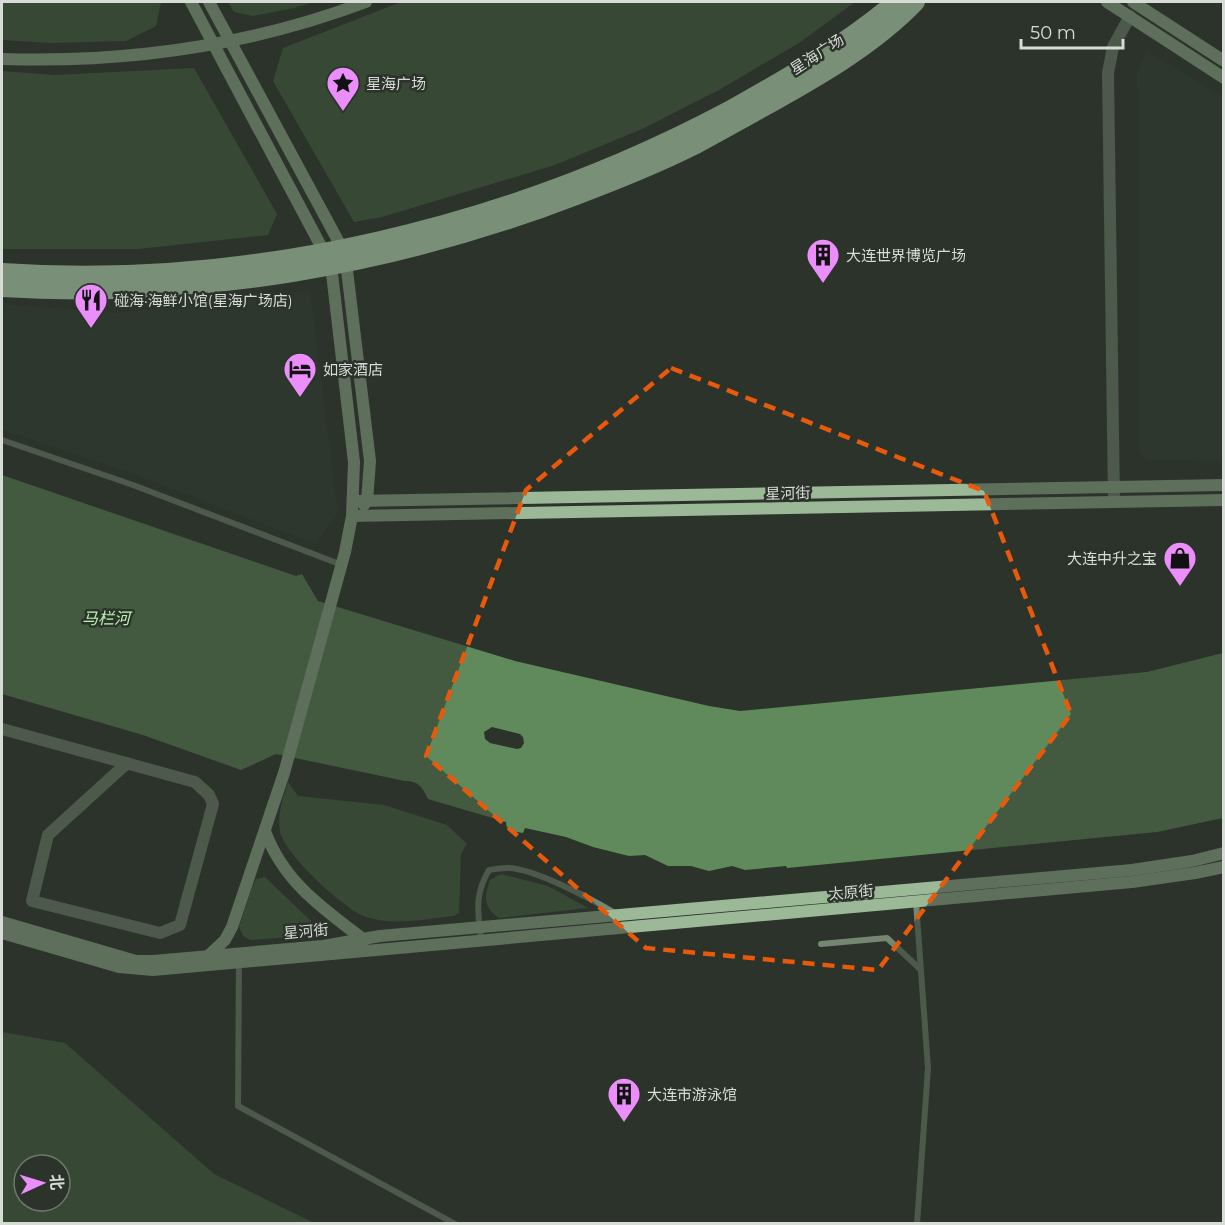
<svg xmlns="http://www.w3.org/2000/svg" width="1225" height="1225" font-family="Montserrat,'Noto Sans SC',sans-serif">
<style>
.built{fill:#313d30}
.green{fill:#466242;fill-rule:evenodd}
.water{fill:#608a5b;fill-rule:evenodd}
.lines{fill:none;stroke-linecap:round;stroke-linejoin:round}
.lane{stroke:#758772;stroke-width:6}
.street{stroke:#758772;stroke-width:12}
.secondary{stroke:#9bb897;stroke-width:12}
.highway{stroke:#d9fed4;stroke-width:18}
.marked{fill:none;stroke:#e8590c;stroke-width:4.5;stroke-dasharray:12 8;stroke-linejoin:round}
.labels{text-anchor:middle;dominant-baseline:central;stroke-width:5;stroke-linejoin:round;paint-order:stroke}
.street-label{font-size:15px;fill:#d7dcd7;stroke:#2c332b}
.poi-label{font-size:15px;fill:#d7dcd7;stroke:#2c332b;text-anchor:start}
.water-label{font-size:16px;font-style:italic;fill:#b7f5af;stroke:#2c332b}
</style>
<rect width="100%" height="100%" fill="#2c332b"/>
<g class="built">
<path d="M1147 51 1223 97V461L1147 460 1139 450 1137 72Z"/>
<path d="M310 291 338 513 316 544 134 474 2 429V304L118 313Z"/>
</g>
<g class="green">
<path d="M2 2H161L156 26 126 41 51 43 2 40Z"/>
<path d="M228 2H314L294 8 253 16 234 12Z"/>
<path d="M401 2H855L799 43 719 90 642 129 555 165 382 217 354 222 273 81 283 48Z"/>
<path d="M194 68 277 214 268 235 138 249H2V71L55 75Z"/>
<path d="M288 782 298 796 384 805 447 825 467 844 461 854 459 913 453 916C426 919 394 926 366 917 345 910 283 853 280 831 277 814 283 798 288 782Z"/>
<path d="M501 874 548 886 588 908 499 918C483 907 484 897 490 880Z"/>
<path d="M265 877 311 921 312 930 305 936 251 940 243 936 239 927 252 887 256 879Z"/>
<path d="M2 1032 65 1043 214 1174 314 1223H2ZM24 1165H60V1201H24Z"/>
</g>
<path class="water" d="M2 475 296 576 302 574 318 601 515 661 709 706 740 711 1147 672 1223 653V818L1157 832 787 868 786 866 745 870 732 866 709 871 691 866H668L645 855 629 856 593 847 566 837 525 828 523 833 507 830 506 822 428 799C422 787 419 781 405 781L276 754 241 770 143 735 2 694ZM492 727 520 734 523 737 524 743 521 748 517 749 490 743 485 739 484 732Z"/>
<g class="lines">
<g class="lane">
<path d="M2 440 133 485 342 565"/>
<path d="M916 902 928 1068 917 1224"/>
<path d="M481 940C478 912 474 895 489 870 495 869 501 868 507 868 534 868 591 899 615 913"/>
<path d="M821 944 887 938 920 969"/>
<path d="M239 962 238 1106 455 1224"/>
</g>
<g class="street">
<path d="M1114 502 1108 73 1113 47 1130 16"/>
<path d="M2 729 195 782 209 795 213 804 180 925 160 933 32 901 48 835 127 763"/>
</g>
<g class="secondary">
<path d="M191 2 331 265 354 462 352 516 345 552 284 773 232 927 225 940 208 956"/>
<path d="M209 2 342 248 346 262 370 461 367 501 364 505"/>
<path d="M1107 2 1224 78"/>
<path d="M1133 2 1224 61"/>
<path d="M2 59C126 63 249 46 366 2"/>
<path d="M354 501 1224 485"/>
<path d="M352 516 1224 500"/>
<path d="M265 831C283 881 322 908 363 939V942"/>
<path d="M2 922 136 961H153L323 946 380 936 1132 870 1192 861 1224 853"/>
<path d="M2 933 119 967 153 970 1132 882 1195 873 1224 867"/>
</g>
<g class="highway">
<path d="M2 272C250 289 512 226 731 109 788 77 845 44 895 2"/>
<path d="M2 288C196 300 394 266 576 196 616 181 656 165 694 146 714 135 734 124 754 113 810 82 872 48 916 2"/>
</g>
</g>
<path d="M0 0H1225V1225H0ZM671 368 984 491 1071 714 878 970 646 948 426 756 526 490Z" fill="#2c332b" fill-opacity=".55" fill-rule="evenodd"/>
<path class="marked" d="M671 368 984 491 1071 714 878 970 646 948 426 756 526 490Z"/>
<defs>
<symbol id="sight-pin" viewBox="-11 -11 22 30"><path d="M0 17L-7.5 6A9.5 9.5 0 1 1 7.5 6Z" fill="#eb8dfb" stroke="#2c332b"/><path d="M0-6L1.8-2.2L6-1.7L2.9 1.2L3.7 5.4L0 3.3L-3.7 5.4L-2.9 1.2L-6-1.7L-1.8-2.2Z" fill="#111"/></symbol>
<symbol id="building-pin" viewBox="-11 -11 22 30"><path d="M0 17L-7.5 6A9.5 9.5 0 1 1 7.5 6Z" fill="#eb8dfb" stroke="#2c332b"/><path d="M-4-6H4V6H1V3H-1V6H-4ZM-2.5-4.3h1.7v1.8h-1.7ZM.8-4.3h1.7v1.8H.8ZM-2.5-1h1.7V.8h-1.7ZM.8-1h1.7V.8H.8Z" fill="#111"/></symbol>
<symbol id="restaurant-pin" viewBox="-11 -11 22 30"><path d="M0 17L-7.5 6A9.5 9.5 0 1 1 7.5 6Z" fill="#eb8dfb" stroke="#2c332b"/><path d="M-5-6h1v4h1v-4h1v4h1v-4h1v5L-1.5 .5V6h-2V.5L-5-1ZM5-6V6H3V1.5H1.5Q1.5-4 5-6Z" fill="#111"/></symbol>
<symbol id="hotel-pin" viewBox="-11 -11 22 30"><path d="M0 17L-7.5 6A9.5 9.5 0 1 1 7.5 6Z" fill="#eb8dfb" stroke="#2c332b"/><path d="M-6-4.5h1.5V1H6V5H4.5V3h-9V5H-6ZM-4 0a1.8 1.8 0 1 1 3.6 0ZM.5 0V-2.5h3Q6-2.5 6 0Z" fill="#111"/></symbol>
<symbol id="shop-pin" viewBox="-11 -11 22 30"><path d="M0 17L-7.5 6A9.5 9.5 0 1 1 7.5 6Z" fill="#eb8dfb" stroke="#2c332b"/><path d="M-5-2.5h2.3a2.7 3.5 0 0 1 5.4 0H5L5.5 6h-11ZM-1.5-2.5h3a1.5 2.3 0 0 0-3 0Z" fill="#111"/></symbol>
</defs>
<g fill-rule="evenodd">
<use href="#sight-pin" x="324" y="64" width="38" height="52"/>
<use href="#building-pin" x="804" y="236" width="38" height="52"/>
<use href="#restaurant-pin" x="72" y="281" width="38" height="52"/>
<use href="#hotel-pin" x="281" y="350" width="38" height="52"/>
<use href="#shop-pin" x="1161" y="539" width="38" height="52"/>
<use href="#building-pin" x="605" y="1075" width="38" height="52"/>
</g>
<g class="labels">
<g class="street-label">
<text transform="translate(817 54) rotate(-33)">星海广场</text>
<text transform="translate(788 493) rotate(-1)">星河街</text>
<text transform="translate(851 892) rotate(-5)">太原街</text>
<text transform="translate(306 931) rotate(-5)">星河街</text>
</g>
<g class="poi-label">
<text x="366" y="83">星海广场</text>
<text x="846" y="255">大连世界博览广场</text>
<text x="114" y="300">碰海·海鲜小馆(星海广场店)</text>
<text x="323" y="369">如家酒店</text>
<text x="1157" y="558" text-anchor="end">大连中升之宝</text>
<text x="647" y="1094">大连市游泳馆</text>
</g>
<g class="water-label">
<text x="106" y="618">马栏河</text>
</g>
</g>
<rect width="1225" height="1225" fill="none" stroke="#d7dcd7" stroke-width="6"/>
<g transform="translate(42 1183) rotate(86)"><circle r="28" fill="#2c332b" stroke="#707770" stroke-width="1.5"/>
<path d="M0-4.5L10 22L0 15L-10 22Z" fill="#eb8dfb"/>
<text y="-9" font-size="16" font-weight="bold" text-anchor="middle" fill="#d7dcd7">北</text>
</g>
<path d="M1021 39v9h102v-9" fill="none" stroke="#d7dcd7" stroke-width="3"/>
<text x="1030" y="39" font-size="18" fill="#d7dcd7" stroke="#2c332b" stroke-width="4.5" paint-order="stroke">50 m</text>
</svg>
